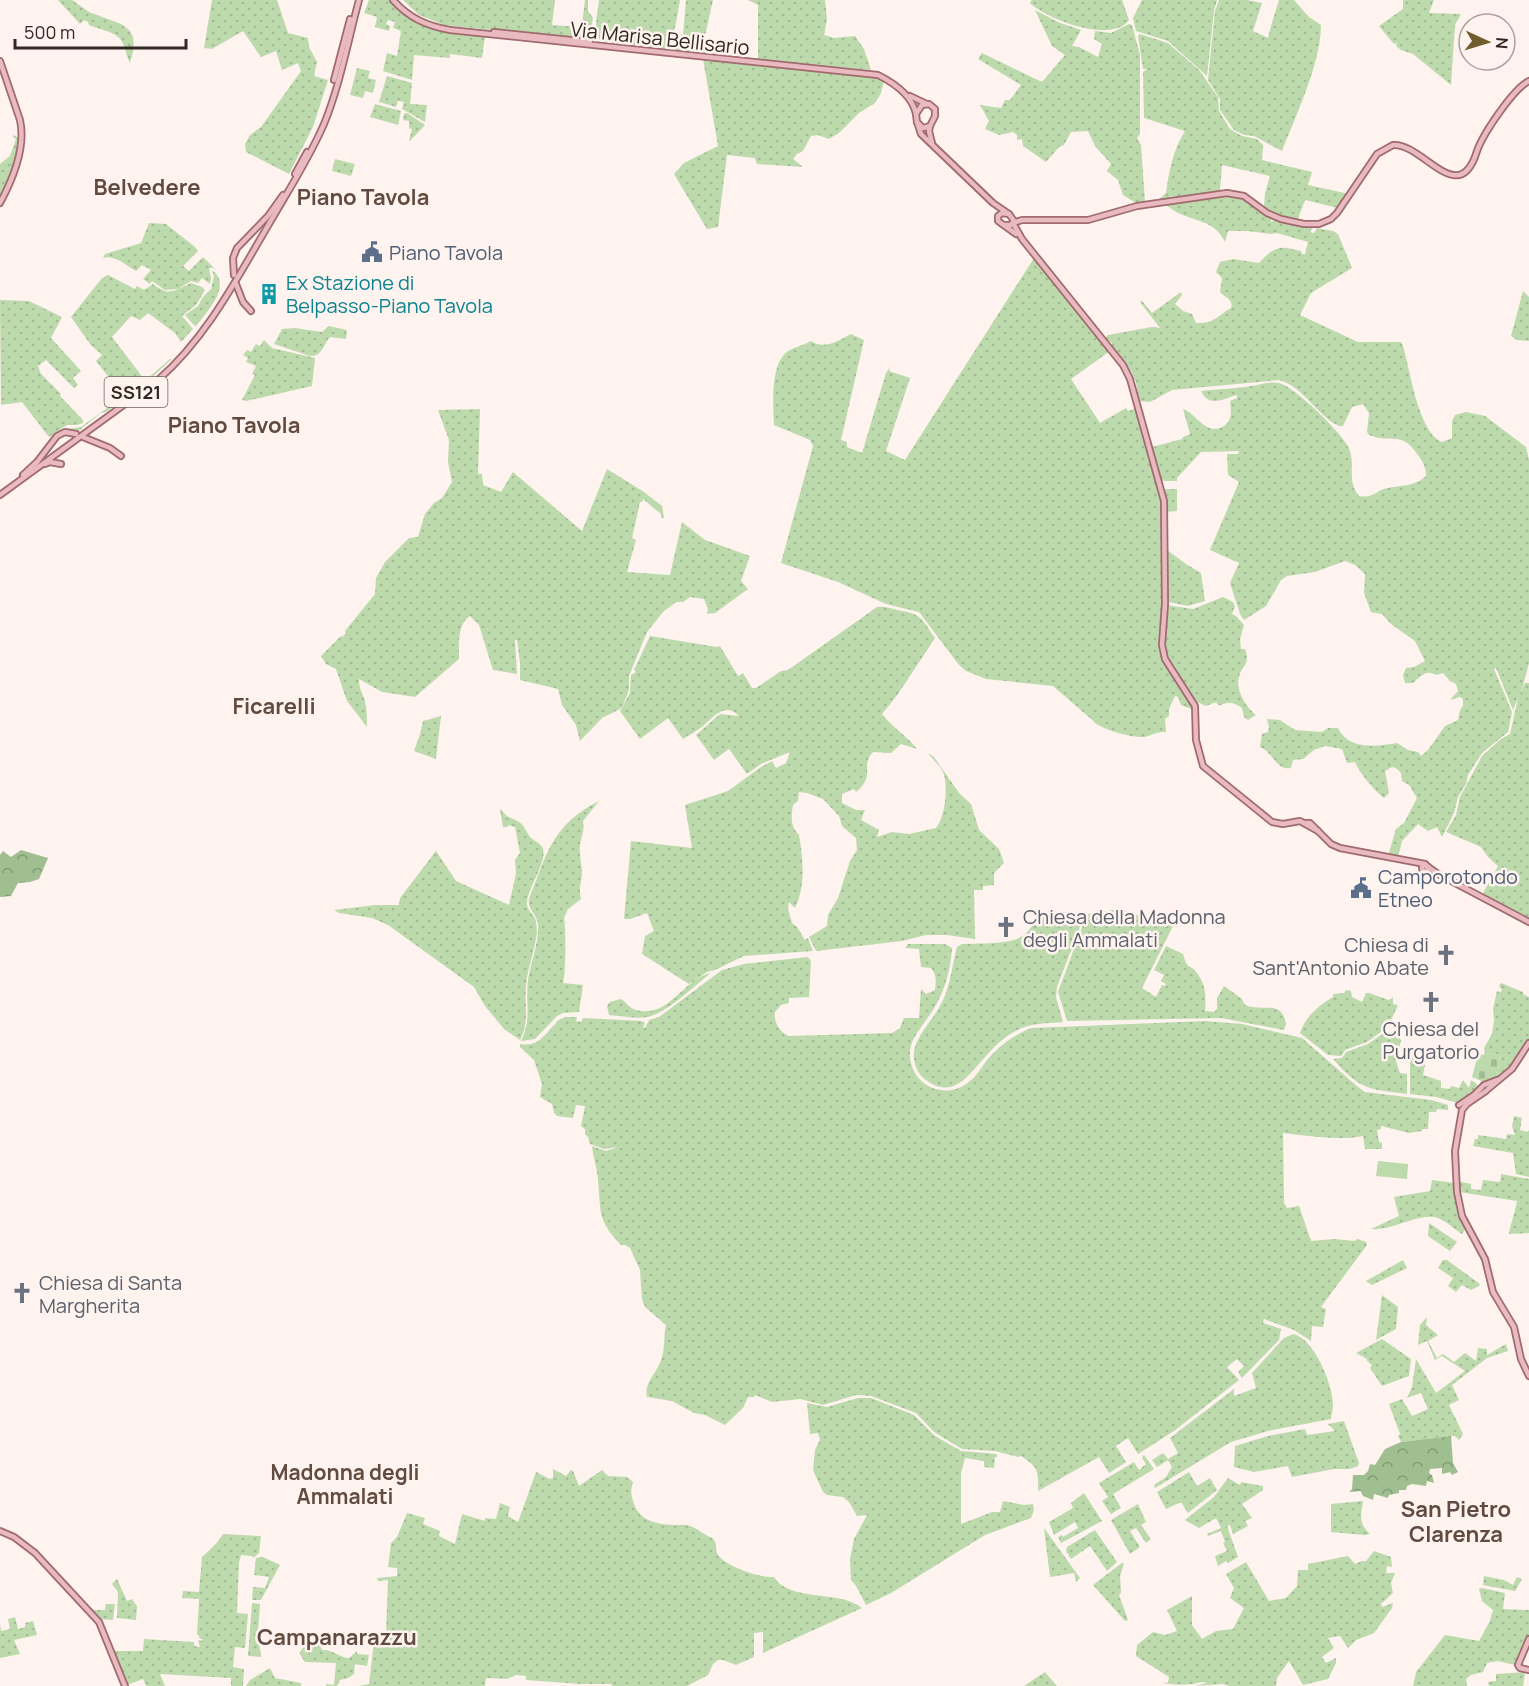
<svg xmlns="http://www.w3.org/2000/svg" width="1529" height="1686" font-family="Manrope,sans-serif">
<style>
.grass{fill:url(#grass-dots)}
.forest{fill:url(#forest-crowns)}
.cemetery{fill:url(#cemetery-stones)}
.garden{fill:#bddaad}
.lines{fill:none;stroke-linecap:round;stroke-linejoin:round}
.major-casing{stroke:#a06a6f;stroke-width:8}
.major{stroke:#e9bbc1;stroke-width:4.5}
.labels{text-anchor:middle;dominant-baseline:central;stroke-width:5;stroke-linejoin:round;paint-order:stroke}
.shield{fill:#fef3ee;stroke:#6f6560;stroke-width:1.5}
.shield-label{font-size:18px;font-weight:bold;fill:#322823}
.street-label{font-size:20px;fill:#322823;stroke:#fef3ee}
.service-label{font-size:20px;fill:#4e5e75;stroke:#fef3ee;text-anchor:start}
.culture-label{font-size:20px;fill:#0d838f;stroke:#fef3ee;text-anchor:start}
.worship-label{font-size:20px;fill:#5b616d;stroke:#fef3ee;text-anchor:start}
.neighbourhood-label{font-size:21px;font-weight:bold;fill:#614b41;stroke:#fef3ee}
.quarter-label{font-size:22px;font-weight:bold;fill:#614b41;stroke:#fef3ee}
</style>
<defs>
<pattern id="grass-dots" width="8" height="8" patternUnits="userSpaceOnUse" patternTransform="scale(1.5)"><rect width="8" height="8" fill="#bddaad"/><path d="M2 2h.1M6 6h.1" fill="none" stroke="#a3bb95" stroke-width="1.8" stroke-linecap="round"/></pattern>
<pattern id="forest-crowns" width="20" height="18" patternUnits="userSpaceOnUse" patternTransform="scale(1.5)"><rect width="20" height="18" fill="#a0bf90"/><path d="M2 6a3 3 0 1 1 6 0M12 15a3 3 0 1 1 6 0" fill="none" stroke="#839b75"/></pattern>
<pattern id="cemetery-stones" width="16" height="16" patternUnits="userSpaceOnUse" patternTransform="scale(1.5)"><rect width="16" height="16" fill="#bddaad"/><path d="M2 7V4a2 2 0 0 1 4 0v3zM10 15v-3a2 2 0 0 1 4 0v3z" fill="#a3bb95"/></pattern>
</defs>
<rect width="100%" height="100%" fill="#fef3ee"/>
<g class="grass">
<path d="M58 0H72L89 12 121 24 129 30 133 37 134 48 130 63C126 55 125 46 121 40 116 32 98 29 89 25L88 22 84 20 80 24Z"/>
<path d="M212 0H277L288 33 308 38 309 47 317 62 314 76 328 80 313 127 289 174 246 152 245 144 250 135 261 127 301 71 298 63 282 70 276 51 261 57 243 31 212 49 204 48Z"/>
<path d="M369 0H390L405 14 421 24 433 28 485 36 482 58 450 54V58L414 55 412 80 383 71 387 53 397 56 401 31 393 28 395 22 388 20 386 24 390 26 389 31 375 27 377 17 364 13Z"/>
<path d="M403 0H555L552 25 580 27 582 26 585 0H588V11L593 18 590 36 583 40 444 25 419 15Z"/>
<path d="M599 0H680L674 33 683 35 686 0H713L705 36V46L710 47V54L601 41C592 31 598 13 599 0Z"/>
<path d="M748 0H825L827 19 824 35 834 38 855 36 864 49 871 70 758 59V5Z"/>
<path d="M1032 0H1122L1129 20C1112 44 1048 20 1030 3Z"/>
<path d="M1142 0H1217L1214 11 1207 76 1168 41 1136 31 1133 18Z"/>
<path d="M1219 0H1247L1262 3 1253 31 1268 38C1271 25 1275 13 1279 0H1294L1309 17 1321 25C1321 63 1296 115 1282 151L1254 136 1244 135 1234 130 1220 110V99L1208 80 1215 11Z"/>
<path d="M1403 0H1434L1429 13 1461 14 1455 25 1451 85 1413 54 1401 50 1396 46 1397 44 1393 43 1379 26 1403 9Z"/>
<path d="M1035 10 1058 22 1081 30 1072 46 1079 47 1098 57 1102 44 1094 39 1095 31 1111 33 1129 24 1132 25 1140 55V134L1137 138 1141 145 1145 202 1136 203 1123 195 1118 180 1107 171 1111 164 1095 146 1088 131 1071 132 1064 145 1059 147 1046 162 1023 146 1022 139 1017 140V135L1013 132 999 135 985 129 989 121 980 105 1001 108 1005 100H1010L1021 85 978 59 982 53 1042 82 1065 55 1052 46Z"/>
<path d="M1140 34 1168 43 1199 70 1218 97 1219 111 1230 129 1242 136 1257 139 1263 145 1262 160 1312 172 1308 185 1349 194 1338 208 1305 200 1298 219 1279 216 1278 213 1275 214 1264 207 1265 193 1270 176 1222 165 1220 190 1216 192 1175 198 1171 196 1170 198 1152 201 1150 200 1159 199 1166 193C1169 171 1173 150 1185 131L1144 118 1143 72 1147 69H1143L1138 36Z"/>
<path d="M703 59 873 77 884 81 881 93 875 103 859 113 839 133 829 139 818 135 811 136 803 151 797 154 793 159 803 167 757 164 755 158 727 155 718 227 707 229 674 174 684 163 718 146Z"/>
<path d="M357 68 370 71 368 78 376 80 373 93 365 91 363 98 350 95Z"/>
<path d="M387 76 412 83 410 104 427 105 425 122 402 109 404 102 398 101 396 107 379 102Z"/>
<path d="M375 104 401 111 398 125 370 117Z"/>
<path d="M407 113 425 125 410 141H409L412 129 409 128V121L403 120 404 114Z"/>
<path d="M13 135 19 138C16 161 11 179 0 199V164L10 156 16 139 13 137Z"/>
<path d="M335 159 355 164 351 176 332 171Z"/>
<path d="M1223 194 1244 198 1271 219V222L1275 220 1314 226 1310 232 1314 233 1317 228 1333 231 1338 234 1352 268 1311 293 1300 315 1358 342H1401L1403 346C1410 369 1418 432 1442 442L1452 438V421L1455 415 1466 412 1485 416 1526 447 1529 460V663L1523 686 1513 710 1496 668 1494 669 1512 712 1508 732 1482 753 1468 775 1466 784 1458 797 1454 813 1442 837 1437 827 1428 831 1418 824 1402 841 1398 857 1388 856 1396 829 1404 823 1417 798 1409 785 1402 781C1402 773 1400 769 1392 767L1385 771 1389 793 1384 798C1374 790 1360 774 1355 762L1347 763 1342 749 1325 746 1314 750 1303 759 1293 760 1291 768C1276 771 1273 752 1260 747L1262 734 1268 732 1269 727 1267 719 1280 720 1295 730 1322 732 1328 728H1338C1349 751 1377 746 1397 743L1408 750 1418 752 1421 756 1428 750 1445 726 1458 720 1460 710 1463 706V699L1460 697 1450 700 1458 691 1456 684 1450 681 1443 673 1436 675C1426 669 1421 676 1413 683H1405L1403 675 1406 668 1414 667 1425 661 1415 641 1391 624 1382 614 1371 612 1364 593 1365 574 1355 565 1345 561 1315 572 1287 576 1281 580 1266 606 1244 620 1240 614 1230 583 1239 563 1210 550 1239 482 1228 475 1227 454H1238L1239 451 1201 452 1177 478V481H1164L1160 478 1152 447 1182 439 1183 437 1190 434 1183 409C1196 413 1206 437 1224 426 1233 420 1231 410 1230 401L1237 398V395C1223 399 1209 408 1201 391 1217 389 1235 389 1251 386 1260 385 1270 381 1279 383 1294 386 1342 433 1349 448 1356 466 1346 479 1359 496 1375 499 1375 490 1388 488 1402 485 1414 487 1426 476 1426 469 1424 464 1420 458 1401 428 1394 445 1369 435L1367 432 1369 413 1363 404 1352 407 1343 426H1339C1316 415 1304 387 1279 380L1172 390 1150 402 1139 401 1136 382 1131 371 1112 346V343L1105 338 1108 335 1152 327 1160 328 1140 302 1142 301 1152 313 1181 292 1182 295 1175 304 1183 311 1192 314 1196 323C1215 324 1218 315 1231 308 1234 299 1225 298 1220 292L1222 278 1216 272 1220 262 1233 259 1259 263C1275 246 1279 245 1301 251L1302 254H1305L1308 242 1277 233 1271 234 1248 231H1228L1225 242C1213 215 1182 223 1165 203Z"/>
<path d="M149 223 166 224 195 247 198 251 183 266 189 271 203 257 217 271 213 268H209L211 278 210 284 202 278 198 283 191 281 178 289 165 290 152 281 150 284 143 279 151 270 142 265 136 271C126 265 114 254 103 258L105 254 141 243Z"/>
<path d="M1034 258H1036L1110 351 1071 379 1100 423 1126 408 1128 411 1137 408 1162 495 1164 592 1161 627 1160 630V653L1188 695 1194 710 1181 705 1178 697 1175 696 1169 709V716L1165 719 1166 732C1155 731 1150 737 1142 737 1129 737 1109 731 1098 725L1053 686 986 679 966 671 959 665 919 612 886 604 838 582 781 563 813 446 810 440 774 425C773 406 770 363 788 351 795 347 804 345 811 341 824 350 838 341 851 334L864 340 841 440 847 442V447L862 453 886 373 891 366 889 371 910 378 886 451 905 460Z"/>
<path d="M212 270C233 285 207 312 196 326L194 325 185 315 198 306 203 297 211 289 214 276Z"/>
<path d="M108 275 135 289 137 286 144 290 153 284C170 297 173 291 191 283L202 287 205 290 196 305 182 316 193 329 181 342 175 333 148 313 140 320 131 316 112 337 144 379 122 394 96 361 102 355 90 344 71 317 102 278Z"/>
<path d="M1523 291 1529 297V341L1517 340 1511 336Z"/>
<path d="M0 300 29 301 62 317 51 338 81 371 73 378 78 385 74 388 46 360 38 366 41 374 61 394 60 396 83 420V423L77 425H67L49 437 22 402 1 405Z"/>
<path d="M329 326 347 330 346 339 330 337C323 345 323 356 310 356L274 344 282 329 295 328 322 332Z"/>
<path d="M264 340 272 348 315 358 312 386 246 401 242 400 255 375 252 374 256 366 246 362 248 358 243 355 247 350 251 352 256 344 260 346Z"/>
<path d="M170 359H172L148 381 106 412 101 413 76 433 65 431 49 444 56 434 68 429 81 427 147 379Z"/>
<path d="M480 409 478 474H482L483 485 501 492 513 472 582 531 607 469 644 492 662 506 664 518H661V514L643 499 642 502H640L632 538 636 540 627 572 670 575 682 522 705 540 750 556 741 581 748 589 715 613 707 614 708 609 704 599 690 597 683 602H676L663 612 647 632 629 676V690L623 705 620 709 602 718 580 741 576 725 562 705 558 689 520 680V663L517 640H515L517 674 493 670 479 625 470 616C457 624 459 645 459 659L415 697 382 692 359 679C359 687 361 691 364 698 367 707 367 718 367 727L347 701 336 669 326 664 321 656 341 636 344 637 343 635 346 634 345 631 375 594 376 578 385 562 409 538 418 537 425 514 434 503 442 498 452 482 448 462 449 440 438 410Z"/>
<path d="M1163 489H1177V511L1166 512Z"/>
<path d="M1167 550 1186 564 1201 573 1205 601 1188 606 1168 602 1166 596Z"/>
<path d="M1223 597 1233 602 1235 606 1232 614 1236 616 1244 625 1240 639 1241 649H1245C1251 665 1242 664 1239 677 1235 690 1246 707 1256 715L1248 720 1244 717 1242 708C1233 702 1228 701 1219 706L1216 702 1206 706 1195 701 1167 658 1163 644 1166 605 1193 609Z"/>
<path d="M877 607C884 606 890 608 897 610 922 614 921 618 935 638L898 694 882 714C893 728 906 735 917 749L901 744 891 753 873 752C859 768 877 774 856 792L854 789 842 794V803L856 810H865L861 820 879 830 877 837 892 832 909 834 936 828C945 817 949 785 943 772 940 765 932 759 928 753L934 757 959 793 971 804 979 830 999 849 1004 863 994 873V885L983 886V890H974L975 939 947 935H926L902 941 816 951 809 937 827 926 828 915 838 898 850 861 857 850 856 838 842 826 839 816 823 799 807 793 799 792 798 801 793 805C791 816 790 826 799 835 803 859 806 886 795 908L789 902 788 909 792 923 797 927 805 940 808 938 813 951 744 956 715 970 707 972 689 984 642 954 645 936 654 931 647 913 630 919H624L631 841 692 848 685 805 728 791 761 767 772 761 776 768 786 763 790 752 761 764 747 774 729 749 714 760 696 735 720 714 739 716C725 702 715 716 703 726 697 731 689 735 683 739L668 718 640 739 620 711 630 693 631 675 636 672 634 670 650 636 717 647 720 646 738 676 743 673 752 688H756L781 671 788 670Z"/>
<path d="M1525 683H1529V920L1482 895 1498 866 1488 857 1481 847 1446 832 1456 815 1460 797 1482 756 1501 739 1510 734 1518 698Z"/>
<path d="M441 716 436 759 414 751 420 734 423 721Z"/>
<path d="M599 801 583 821C585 830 581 836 580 845 579 854 581 862 582 870 582 882 578 887 581 899L568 909 564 918C566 925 566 974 563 983L583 985 579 1012 563 1013 557 1016 535 1039 521 1041C532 1020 525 1002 528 980 531 962 539 943 538 924 537 914 527 910 529 899 547 853 552 825 599 801Z"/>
<path d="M501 809C506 818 511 817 519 822 525 826 526 832 530 837 534 841 541 843 543 849 547 862 528 888 527 902 526 911 535 914 536 922 540 940 527 966 526 986 524 1006 530 1021 520 1040L504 1029 485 1006 474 987 388 925 372 918 339 913 334 910 375 905H399L400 898 436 851 456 881 509 905 516 874 515 860 520 853 515 827 508 825V827H503L500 810Z"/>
<path d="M1119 909 1173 926 1142 988 1156 997 1162 985 1165 986 1166 984 1161 981 1164 975 1154 970 1166 946 1183 954C1188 972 1190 963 1197 973 1206 985 1206 997 1205 1011L1214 1012 1217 1009V998L1224 986 1241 998 1245 1005C1264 1013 1281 998 1286 1024L1284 1030 1221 1018 1067 1021 1058 992 1087 914Z"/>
<path d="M1049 911 1085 914 1057 987 1056 997 1063 1022C1046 1024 1030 1022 1014 1032 1004 1037 994 1047 986 1056 970 1073 954 1101 926 1080 917 1074 913 1063 914 1052 916 1035 936 1017 943 1000 951 983 952 965 957 947L962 944C979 943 1012 945 1024 935 1033 927 1038 916 1049 911Z"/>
<path d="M908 944H945L952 948C951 965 947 982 940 997 933 1013 921 1025 913 1040 905 1057 913 1079 930 1087 940 1091 951 1092 961 1087 975 1080 979 1070 988 1059 1000 1045 1015 1034 1032 1028L1205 1021 1242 1024 1302 1038 1358 1087 1365 1092 1431 1100 1448 1105V1110L1437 1109 1436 1112H1429L1428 1129H1423L1422 1131 1409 1133 1381 1126V1129L1377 1130 1379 1142 1382 1143V1149H1365L1363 1136C1337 1141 1310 1136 1283 1133L1284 1203 1287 1208 1299 1206 1311 1241 1334 1239 1355 1241 1357 1239 1366 1242 1367 1245 1321 1307 1326 1309 1323 1327 1312 1326 1311 1341 1294 1330 1264 1319 1263 1323 1281 1329 1279 1340 1242 1378 1238 1372 1244 1366 1237 1359 1227 1367 1239 1380 1174 1431 1138 1454 1128 1438 1116 1446 1126 1462 1109 1473 1099 1457 1038 1491C1039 1469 1037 1467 1021 1456L1018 1457 995 1451 962 1449 934 1432 916 1413 871 1396 856 1395 823 1405 800 1399 772 1402 755 1395 754 1397H748L743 1408 725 1425 705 1415 694 1413 672 1401 647 1397C644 1383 655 1375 660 1363 666 1350 663 1336 666 1325L645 1307 642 1299 640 1270 630 1248 625 1245H621C597 1220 601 1212 598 1179 597 1168 593 1157 592 1146L606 1151 618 1147 604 1149 590 1144 588 1137 585 1134V1129L581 1126 585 1106 576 1105 573 1118 557 1116 554 1113 552 1104 540 1097 542 1084 534 1060 520 1047V1044C537 1047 543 1037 554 1025H555L557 1021 565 1017H577L576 1021 581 1022 583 1018 642 1021 645 1023 643 1027 645 1028 649 1020 659 1017 722 970 744 964 808 957 811 961 809 997 789 998V1003L781 1005 775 1012C773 1021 780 1033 789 1036L892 1033 900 1028 904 1018H919L921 989 926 994 935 990C936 981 937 975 931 968L921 967 919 949 905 948Z"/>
<path d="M711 973C694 986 668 1012 648 1017 636 1019 621 1016 609 1015L607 1006 610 1002 621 999C626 1002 630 1009 636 1010 670 1019 683 978 711 973Z"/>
<path d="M1501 983 1523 992V994L1529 997V1039L1509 1068 1497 1078 1500 1055 1485 1053 1484 1048 1492 1034 1494 1021 1493 1009 1497 991 1501 992 1502 990 1499 986Z"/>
<path d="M1346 990 1351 991 1352 997 1362 1002 1366 993H1369L1389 1000 1393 997V1004L1398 1005 1388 1027 1367 1042 1345 1050 1341 1056 1328 1055 1300 1033C1306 1016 1318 1006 1333 997V994L1344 993Z"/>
<path d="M1385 1032 1397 1035 1401 1040 1396 1061 1400 1073 1407 1074V1094C1368 1089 1360 1090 1333 1059L1342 1058 1346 1052 1368 1044Z"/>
<path d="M1410 1052 1418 1059V1064L1425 1065 1423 1075 1441 1081V1088L1450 1089 1451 1086 1459 1088 1463 1080 1469 1088 1471 1080 1477 1084 1478 1090 1458 1103 1436 1097 1410 1094Z"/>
<path d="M1514 1116 1522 1118 1520 1130 1528 1132 1529 1130V1177L1516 1174 1513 1153 1473 1146 1475 1139H1478V1135L1506 1139 1507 1134 1515 1135 1512 1126Z"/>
<path d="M1501 1174 1529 1179V1233L1509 1234C1511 1222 1515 1213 1517 1201L1459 1192 1457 1181 1471 1184V1189L1481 1190 1483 1180 1500 1182Z"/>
<path d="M1432 1180 1454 1183 1460 1215 1466 1228 1462 1234C1454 1229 1443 1218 1434 1217 1413 1215 1392 1231 1371 1229L1399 1216 1394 1197 1430 1191Z"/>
<path d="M1429 1223 1457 1242 1450 1251 1428 1236Z"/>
<path d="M1403 1260 1407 1268 1372 1285 1366 1281Z"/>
<path d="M1443 1260H1447L1480 1284 1479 1286 1471 1290 1462 1285 1456 1292 1448 1286 1453 1278 1438 1268Z"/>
<path d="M1382 1295 1398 1307 1396 1329 1376 1340Z"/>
<path d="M1427 1317 1426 1325 1438 1335 1428 1341 1437 1358 1443 1354 1454 1362 1465 1353 1476 1361 1478 1348 1487 1349V1355L1506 1344 1508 1351 1487 1358 1452 1385 1459 1400 1449 1405 1463 1434 1459 1440 1455 1436H1451L1401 1442 1398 1436 1400 1434 1389 1404 1402 1399 1412 1416 1428 1409 1421 1393 1407 1398 1412 1387 1416 1359 1436 1393 1465 1371 1442 1356 1435 1360 1427 1341 1418 1345 1420 1325Z"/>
<path d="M1293 1334C1314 1338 1333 1385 1333 1405 1333 1410 1331 1415 1331 1419L1268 1431 1231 1442 1155 1488 1154 1485 1166 1477 1172 1467 1168 1460 1157 1467 1152 1460 1163 1453 1168 1459 1178 1453 1170 1438 1234 1389V1396L1256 1388 1252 1373 1284 1338Z"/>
<path d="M1382 1339 1411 1359 1409 1376 1382 1386 1370 1368 1372 1365 1367 1361V1359L1356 1353Z"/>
<path d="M858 1398H871L914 1415 935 1436 961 1451 997 1454V1457H995L994 1468 984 1467V1461L965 1458 961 1473V1524L992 1512H1000L1003 1501 1024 1505 1033 1504 1034 1510 1031 1518 985 1535 891 1593 866 1605 856 1586 851 1580 850 1559 854 1539 867 1515 857 1516 849 1502 843 1497 827 1495 823 1492 813 1470 815 1450 820 1440 818 1433 810 1434 807 1403 827 1407Z"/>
<path d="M1344 1421 1359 1463 1358 1466 1350 1469H1334L1292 1477 1288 1466 1254 1472 1234 1467 1235 1446 1268 1436 1305 1429 1307 1435 1335 1431 1328 1424Z"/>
<path d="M1144 1455 1154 1469 1113 1494 1121 1508 1111 1514 1102 1501 1108 1497 1099 1483 1134 1462 1139 1470 1146 1464 1142 1458Z"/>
<path d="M553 1469 566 1476 571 1470 573 1471 579 1486 602 1470 608 1476 627 1477 633 1482C630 1492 631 1495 634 1504 640 1522 660 1525 677 1525 681 1525 687 1524 690 1526 697 1528 703 1534 710 1537 718 1541 715 1546 717 1553 723 1566 760 1578 774 1577 788 1602 841 1590 862 1608L763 1653V1632L754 1633V1657L736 1665 723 1660H718L713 1664 708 1675 687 1686H612L611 1684H580L526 1680V1676L516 1675 507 1679 486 1678 485 1686H359L369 1684 375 1633 386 1634 388 1580 378 1581 377 1578 397 1576V1568L388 1567 391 1543 397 1537 407 1513 425 1518 423 1524 440 1531 439 1536 455 1544 462 1514 485 1521V1518L496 1519 500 1503 510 1507 508 1516 518 1522 536 1472 550 1479 553 1478Z"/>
<path d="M1189 1472 1197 1486 1210 1478 1217 1490 1188 1513 1181 1502 1166 1509 1157 1492Z"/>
<path d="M1228 1478 1240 1485 1241 1482 1263 1486V1490L1242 1504 1252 1518 1245 1521 1248 1526 1233 1534 1230 1525 1227 1526 1238 1557 1228 1563 1226 1561 1218 1566 1215 1556 1227 1551 1223 1543 1225 1542 1221 1531 1208 1536 1207 1534 1221 1528 1216 1518 1199 1528 1185 1520 1214 1497Z"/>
<path d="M1084 1493 1102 1521 1061 1543 1058 1537 1062 1535 1063 1537 1078 1528 1075 1522 1054 1535 1049 1522 1073 1508 1071 1503Z"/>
<path d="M1363 1501C1361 1516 1358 1523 1370 1534L1364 1535 1331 1532V1504Z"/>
<path d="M1138 1504 1146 1522 1141 1525 1151 1539 1146 1543 1136 1528 1130 1531 1140 1547 1130 1554 1111 1520Z"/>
<path d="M1044 1528 1080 1578 1076 1582 1074 1573 1050 1577Z"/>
<path d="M1095 1530 1117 1562 1107 1571 1090 1546 1071 1559 1066 1551 1067 1547Z"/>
<path d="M223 1534 261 1536 259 1553 253 1558 252 1556 241 1555 239 1563 237 1613 248 1614 245 1648 235 1647 233 1667 244 1669 243 1686H231V1678L160 1674 165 1686H146L143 1679 127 1685 114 1651H143L144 1639 194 1642V1646L200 1647 198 1640 202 1641V1639L199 1638V1635H197L199 1599 182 1598 183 1591 199 1592 202 1557C211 1549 217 1544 223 1534Z"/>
<path d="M1374 1551 1391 1557 1392 1567 1387 1566 1386 1573H1395L1391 1583 1393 1593 1381 1604 1382 1607 1393 1603 1392 1608 1374 1633 1356 1640 1348 1648 1340 1636 1328 1638 1334 1648 1322 1657 1326 1663 1336 1658V1663L1328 1679 1303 1685 1289 1661 1277 1678 1276 1686H1229L1223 1684 1195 1686 1207 1683 1203 1682C1190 1685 1174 1686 1161 1682L1168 1683 1169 1677 1136 1656 1137 1645 1153 1632 1165 1635 1177 1631 1167 1610 1192 1596V1625L1202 1639 1216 1631 1233 1629 1244 1608 1230 1598 1234 1588 1226 1574 1246 1562 1269 1601 1286 1598 1297 1586 1298 1570H1308V1564L1348 1556 1355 1564 1362 1561H1366Z"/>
<path d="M263 1557 280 1565 261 1600H252L253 1587 265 1588 269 1577 254 1575 256 1558Z"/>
<path d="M1122 1563H1124L1120 1576 1121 1593 1119 1595 1128 1620 1125 1621 1093 1585Z"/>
<path d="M1484 1576 1504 1580 1513 1585 1517 1577 1522 1579 1515 1591 1483 1585Z"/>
<path d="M117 1579 127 1601 132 1599 137 1606 136 1620 117 1618 118 1592 112 1584Z"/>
<path d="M1482 1588 1505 1593 1503 1609 1529 1610V1634L1515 1665 1498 1661 1487 1663 1483 1672 1471 1675 1466 1679 1467 1686H1413L1416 1672 1445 1635 1479 1641 1490 1621 1493 1610 1482 1601 1479 1589Z"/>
<path d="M252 1603 260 1604 258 1632 261 1657 248 1656Z"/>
<path d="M106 1604H115L113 1620 98 1619 89 1610H105Z"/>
<path d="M15 1617 18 1629 25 1627V1623L33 1621 37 1635 14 1640 20 1654 0 1658V1624L1 1631 10 1629 8 1619Z"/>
<path d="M309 1640 320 1645 322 1650C332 1649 340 1658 349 1658L357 1651V1654L369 1655 367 1666 355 1664 354 1674 348 1678 340 1680 337 1686H326V1684L334 1685 336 1663 305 1662 299 1653Z"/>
<path d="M270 1668 275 1678 301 1683V1686H246L250 1680Z"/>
<path d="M1045 1672 1057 1686H1024Z"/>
<path d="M1525 1672 1523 1686H1489L1488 1682 1496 1681V1674Z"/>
</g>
<g class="forest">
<path d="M21 850 48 858 39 879 30 882 18 883 11 896 0 897V855L3 851 11 857Z"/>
<path d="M1451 1436 1453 1463 1458 1472 1452 1475 1450 1472 1442 1474V1468L1430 1469 1429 1473 1432 1475 1434 1483 1427 1481 1426 1486 1412 1484 1407 1486 1406 1490H1399V1493L1389 1495 1388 1498 1374 1494 1373 1500 1363 1496 1361 1491 1349 1492 1352 1489 1353 1475H1364L1368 1471 1370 1464 1375 1465 1385 1449 1401 1442Z"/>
</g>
<path class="cemetery" d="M1485 1053 1500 1055 1497 1078 1486 1083 1472 1077 1478 1054 1484 1055Z"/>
<path class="garden" d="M1378 1161 1408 1164 1407 1179 1376 1176Z"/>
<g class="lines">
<defs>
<g id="major">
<path d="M393 0C409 18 427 26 450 30L878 75C894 83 912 95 916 114"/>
<path d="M494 32 590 42"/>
<path d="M0 61 20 120C26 147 13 179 0 203"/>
<path d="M334 80 350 19"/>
<path d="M910 96 927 104"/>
<path d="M929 104 935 109V116L930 126 923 128 917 122 916 114 922 105Z"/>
<path d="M917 122 921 134 993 203 1009 214"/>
<path d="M930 126 929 131 932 143"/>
<path d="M295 174 307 152"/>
<path d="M1013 223 1022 239 1123 365 1130 379 1164 501 1165 604 1162 645 1165 659 1195 706 1196 740 1203 766 1272 822 1283 824 1300 821 1318 831"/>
<path d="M1013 223 1022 220H1088L1137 206 1227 193 1244 196 1267 213 1281 219 1304 224H1319L1331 219 1337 213 1377 154 1393 145C1423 143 1459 210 1477 151 1483 134 1513 89 1529 81"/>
<path d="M1004 225H1011L1014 221 1009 214 1002 213 998 216V221L1016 234"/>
<path d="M234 275 233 258 237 248 268 216 283 195"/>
<path d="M236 284 243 302 251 311"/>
<path d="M83 437 110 448 121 456"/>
<path d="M45 464 50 462 61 464"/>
<path d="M23 475 37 462 57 436 65 432 76 434"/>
<path d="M0 495 158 380C207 337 236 280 269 224 288 191 309 159 324 124 340 85 348 41 359 0"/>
<path d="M1305 823H1310L1331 844 1340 848 1425 864"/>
<circle cx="1425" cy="868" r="3"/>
<path d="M1427 866 1438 874 1529 922"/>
<path d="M1484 1085 1497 1080"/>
<path d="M1488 1089 1512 1069 1529 1043"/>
<path d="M1486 1091 1467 1104 1462 1110 1455 1151 1457 1192 1462 1216 1485 1259 1493 1292 1514 1327 1521 1359 1529 1376"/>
<path d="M1459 1105 1474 1095 1482 1087"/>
<path d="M0 1531 14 1537 35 1553 99 1622 125 1686"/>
<path d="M1529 1639 1518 1665 1520 1668 1529 1670"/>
</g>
</defs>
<use href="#major" class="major-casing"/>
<use href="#major" class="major"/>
</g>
<defs>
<symbol id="civic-bare" viewBox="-9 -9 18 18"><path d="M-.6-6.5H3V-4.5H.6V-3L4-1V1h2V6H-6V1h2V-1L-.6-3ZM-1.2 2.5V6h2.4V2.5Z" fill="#5c6f8a" stroke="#fef3ee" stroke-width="2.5" paint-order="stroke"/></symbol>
<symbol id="building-bare" viewBox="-9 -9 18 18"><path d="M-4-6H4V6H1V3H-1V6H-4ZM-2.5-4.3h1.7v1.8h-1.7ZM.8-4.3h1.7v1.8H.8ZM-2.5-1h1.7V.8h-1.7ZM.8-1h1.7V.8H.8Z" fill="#0f9aa8" stroke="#fef3ee" stroke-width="2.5" paint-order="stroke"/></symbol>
<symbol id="church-bare" viewBox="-9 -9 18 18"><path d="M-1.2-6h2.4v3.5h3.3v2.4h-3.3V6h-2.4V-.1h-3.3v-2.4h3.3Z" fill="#6b7280" stroke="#fef3ee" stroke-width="2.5" paint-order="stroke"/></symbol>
</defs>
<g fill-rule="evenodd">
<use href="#civic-bare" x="357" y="237" width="30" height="30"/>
<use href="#building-bare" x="254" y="279" width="30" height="30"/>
<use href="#civic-bare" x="1346" y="873" width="30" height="30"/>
<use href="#church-bare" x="991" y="912" width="30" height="30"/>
<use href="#church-bare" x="1431" y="940" width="30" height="30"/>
<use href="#church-bare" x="1416" y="987" width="30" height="30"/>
<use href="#church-bare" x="7" y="1278" width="30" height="30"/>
</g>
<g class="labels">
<rect class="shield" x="104.5" y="377" width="63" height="30" rx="4.5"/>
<g class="shield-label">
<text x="136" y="392">SS121</text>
</g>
<g class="street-label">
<text transform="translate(660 38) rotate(6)">Via Marisa Bellisario</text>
</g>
<g class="service-label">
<text x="389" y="252">Piano Tavola</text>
<text x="1378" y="876">Camporotondo<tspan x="1378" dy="23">Etneo</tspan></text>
</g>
<g class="culture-label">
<text x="286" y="282">Ex Stazione di<tspan x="286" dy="23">Belpasso-Piano Tavola</tspan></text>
</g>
<g class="worship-label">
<text x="1023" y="916">Chiesa della Madonna<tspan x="1023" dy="23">degli Ammalati</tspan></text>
<text x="1429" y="944" text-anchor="end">Chiesa di<tspan x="1429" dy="23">Sant'Antonio Abate</tspan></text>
<text x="1431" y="1028" text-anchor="middle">Chiesa del<tspan x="1431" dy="23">Purgatorio</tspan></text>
<text x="39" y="1282">Chiesa di Santa<tspan x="39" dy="23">Margherita</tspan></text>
</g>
<g class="neighbourhood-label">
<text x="345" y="1472">Madonna degli<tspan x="345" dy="24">Ammalati</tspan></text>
</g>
<g class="quarter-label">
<text x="147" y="187">Belvedere</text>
<text x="363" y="197">Piano Tavola</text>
<text x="234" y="425">Piano Tavola</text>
<text x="274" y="706">Ficarelli</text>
<text x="1456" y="1509">San Pietro<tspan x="1456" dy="25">Clarenza</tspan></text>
<text x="337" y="1637">Campanarazzu</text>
</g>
</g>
<g transform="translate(1487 42) rotate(94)"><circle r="28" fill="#fef3ee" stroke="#aca29d" stroke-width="1.5"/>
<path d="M0-4.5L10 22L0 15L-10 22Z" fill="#715c2b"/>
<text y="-9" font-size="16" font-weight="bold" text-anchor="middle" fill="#322823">N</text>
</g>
<path d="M15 39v9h171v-9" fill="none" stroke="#322823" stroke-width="3"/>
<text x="24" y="39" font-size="18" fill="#322823" stroke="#fef3ee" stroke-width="4.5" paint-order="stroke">500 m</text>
</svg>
